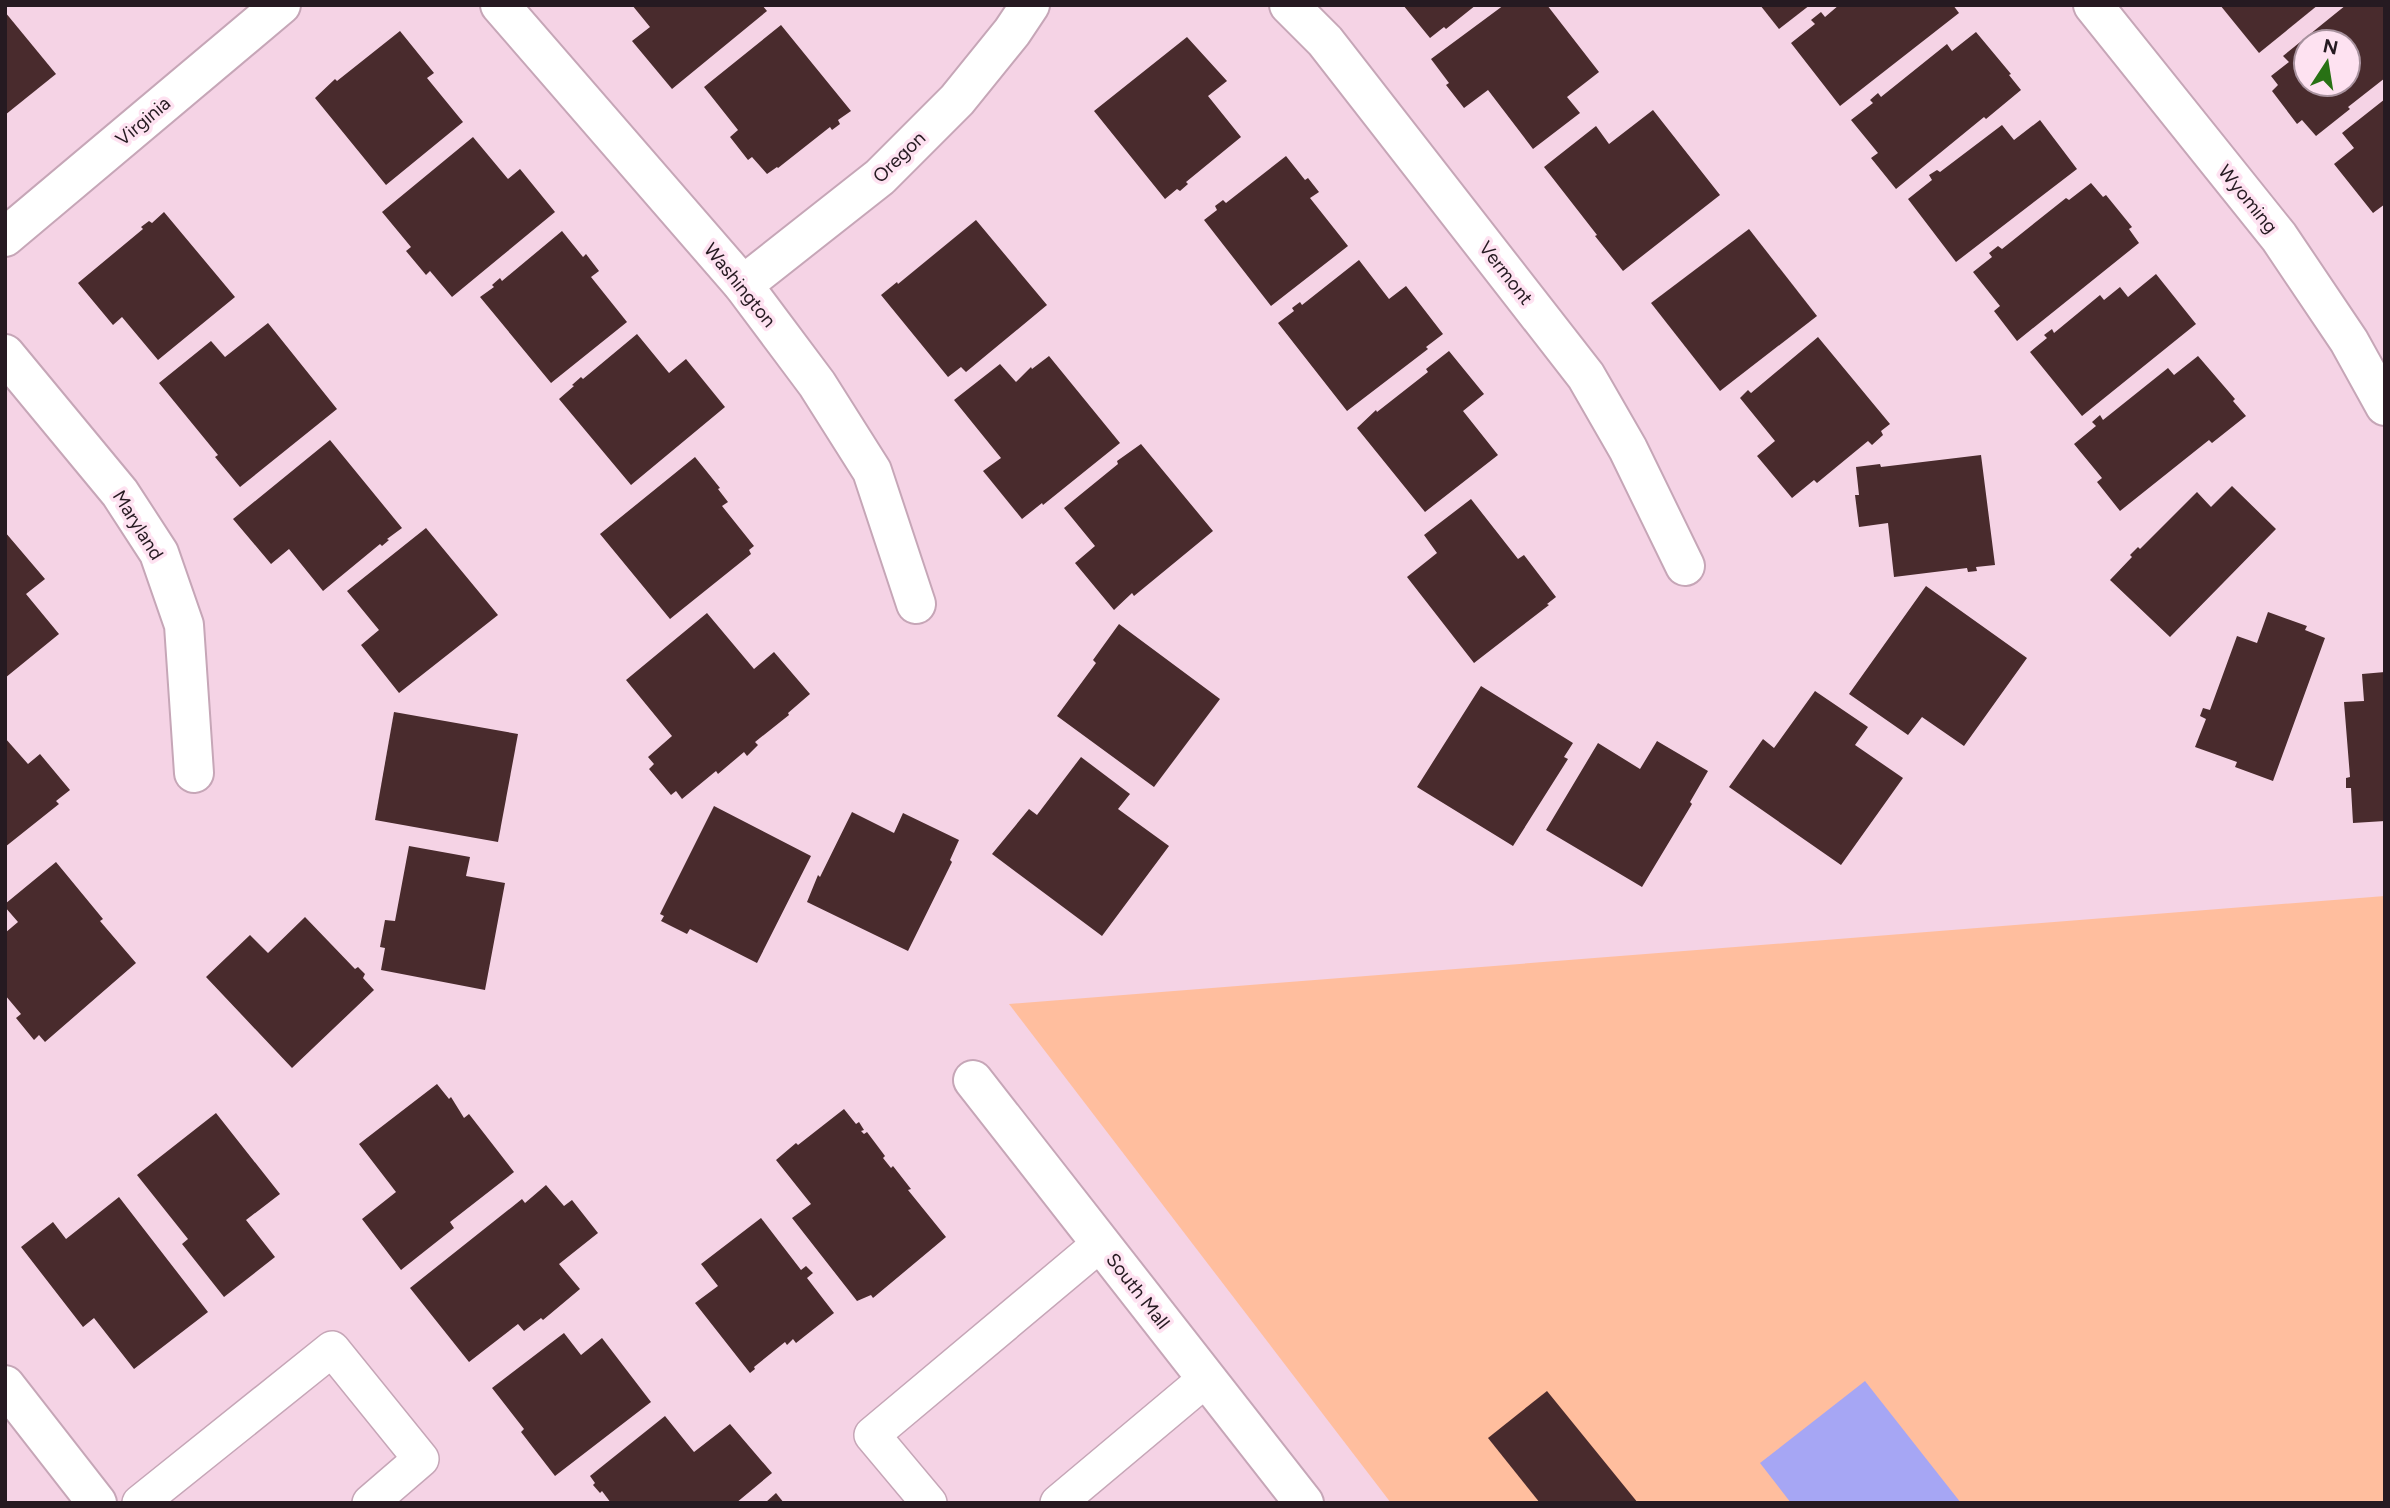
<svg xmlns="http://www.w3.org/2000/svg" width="2390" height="1508" font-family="Figtree,sans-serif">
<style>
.green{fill:#ffbe9e}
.water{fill:#a6a6f4}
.building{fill:#492b2d;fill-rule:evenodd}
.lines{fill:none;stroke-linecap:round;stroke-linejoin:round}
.lane-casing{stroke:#c6a6b7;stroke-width:38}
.street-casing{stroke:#c6a6b7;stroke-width:42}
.lane{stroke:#fff;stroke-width:35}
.street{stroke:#fff;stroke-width:38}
.labels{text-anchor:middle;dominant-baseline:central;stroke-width:7;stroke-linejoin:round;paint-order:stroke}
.street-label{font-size:19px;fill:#261a21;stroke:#fee2f1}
</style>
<rect width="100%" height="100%" fill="#f5d3e5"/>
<path class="green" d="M2385 896V1503H1391L1009 1004Z"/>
<path class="water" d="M1865 1381 1961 1503H1791L1760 1463Z"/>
<g class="building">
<path d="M632 5H762L767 11 672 89 632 41 650 27Z"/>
<path d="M1403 5H1476L1446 29 1444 27 1430 38Z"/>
<path d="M1504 5H1547L1599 72 1567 97 1580 113 1533 149 1488 90 1464 108 1446 85 1449 83 1431 59Z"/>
<path d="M1760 5H1810L1779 29Z"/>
<path d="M1839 5H1953L1959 13 1840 106 1791 43 1815 24 1811 20 1821 12 1825 17Z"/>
<path d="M2220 5H2318L2259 53Z"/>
<path d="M2346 5H2385V78L2348 107 2350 109 2316 136 2302 120 2297 124 2272 91 2278 85 2271 76 2289 62 2283 56ZM2306 42H2348V84H2306Z"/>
<path d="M5 12 56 74 5 115Z"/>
<path d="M781 25 851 111 838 120 840 124 832 130 830 127 778 168 777 167 767 174 752 157 748 160 730 137 738 130 704 87Z"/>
<path d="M400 31 434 73 427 78 463 122 386 185 315 98 335 79 337 81Z"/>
<path d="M1976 32 2011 74 2009 75 2021 90 1986 119 1984 117 1896 189 1871 158 1878 153 1851 120 1873 103 1870 100 1878 93 1881 97 1947 44 1952 51Z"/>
<path d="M1187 37 1227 81 1208 96 1241 137 1186 182 1188 184 1180 191 1177 189 1165 199 1094 111Z"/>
<path d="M2385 99V204L2373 213 2334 164 2354 148 2342 133Z"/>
<path d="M1653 110 1720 195 1623 271 1595 236 1597 235 1544 167 1596 126 1609 144Z"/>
<path d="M2040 120 2077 169 1956 262 1908 199 1932 180 1929 175 1937 170 1940 172 2002 125 2014 140Z"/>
<path d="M473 137 508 179 520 169 555 212 452 297 430 271 426 275 406 251 411 247 382 212Z"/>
<path d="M1286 156 1305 180 1308 178 1319 192 1310 198 1348 246 1271 306 1204 220 1217 210 1215 206 1223 200 1226 203Z"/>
<path d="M2091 183 2103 197 2106 195 2132 227 2129 229 2139 243 2017 341 1994 311 2000 306 1973 272 1992 257 1989 253 1998 246 2002 249 2066 198 2069 200Z"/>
<path d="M164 212 235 297 158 360 122 317 113 325 78 283 143 229 141 227 149 221 152 223Z"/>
<path d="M976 220 1047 305 966 372 961 367 948 377 881 295 897 282 898 284Z"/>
<path d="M1749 229 1817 316 1720 391 1651 303Z"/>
<path d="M562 231 583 257 586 254 599 271 591 277 627 322 551 383 480 297 494 287 492 285 500 278 502 281Z"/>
<path d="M1359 260 1389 299 1406 286 1443 334 1426 347 1428 349 1347 411 1278 323 1294 311 1292 308 1300 302 1302 305Z"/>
<path d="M2156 274 2196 324 2082 416 2030 352 2047 338 2044 335 2052 329 2054 333 2100 295 2104 300 2120 287 2128 297Z"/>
<path d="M268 323 337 409 240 487 215 457 218 455 159 383 211 341 225 357Z"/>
<path d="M637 334 669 373 686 359 725 407 631 485 559 399 574 386 572 385 581 377 583 379Z"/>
<path d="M1818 337 1890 424 1881 431 1883 435 1872 445 1868 441 1817 483 1814 480 1792 498 1757 456 1775 441 1740 398 1748 390 1751 393Z"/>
<path d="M1449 351 1484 394 1463 411 1498 455 1425 512 1357 428 1376 410 1377 412 1428 372 1426 369Z"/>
<path d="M1049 356 1120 443 1043 505 1042 503 1022 519 983 471 1001 458 954 400 1000 364 1016 382 1031 367 1032 369Z"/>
<path d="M2198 356 2235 399 2233 401 2246 416 2212 443 2209 440 2120 511 2097 482 2102 478 2074 444 2096 426 2092 422 2100 415 2103 420 2168 368 2174 375Z"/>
<path d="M330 440 402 528 387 539 389 540 382 546 380 544 323 591 289 549 271 564 233 519Z"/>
<path d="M1141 444 1213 531 1134 596 1132 593 1114 610 1075 563 1095 546 1064 508 1118 464 1117 461Z"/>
<path d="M1981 455 1995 565 1976 567 1977 571 1968 572 1967 568 1894 577 1888 523 1859 527 1855 495H1859L1856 467 1880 464 1881 467Z"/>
<path d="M695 457 720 488 718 489 728 502 722 506 754 546 749 550 751 554 670 619 600 534Z"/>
<path d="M2232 486 2276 529 2170 637 2110 580 2132 557 2130 555 2138 547 2140 549 2197 492 2211 507Z"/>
<path d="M1471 499 1518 559 1524 555 1556 597 1547 604 1549 605 1474 663 1407 577 1437 553 1424 535Z"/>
<path d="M426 528 498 615 399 693 361 645 379 630 347 591Z"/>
<path d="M5 532 45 579 26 594 59 634 5 678Z"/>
<path d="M1926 586 2027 658 1964 746 1922 717 1908 735 1849 694Z"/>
<path d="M2268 612 2307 626 2305 630 2325 638 2273 781 2235 767 2237 762 2195 747 2206 719 2200 716 2203 708 2210 710 2237 636 2257 643Z"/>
<path d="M707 613 754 669 774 652 810 694 788 713 789 715 755 742 758 745 747 756 744 752 718 774 716 771 682 799 676 791 671 795 649 769 654 764 648 757 672 736 626 680Z"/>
<path d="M1119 624 1220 699 1154 787 1057 716 1096 663 1093 660Z"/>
<path d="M2385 672V821L2353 823 2351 788H2346V778L2350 777 2344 702 2364 701 2362 674Z"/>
<path d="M1481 686 1573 743 1564 757 1568 759 1513 846 1417 787Z"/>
<path d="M1815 691 1868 727 1855 745 1903 778 1841 865 1729 787 1763 739 1774 748Z"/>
<path d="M394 712 518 734 498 842 375 820Z"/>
<path d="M5 738 28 764 40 754 70 790 56 801 59 804 5 847Z"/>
<path d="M1657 741 1708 771 1690 802 1692 804 1642 887 1546 830 1598 743 1640 769Z"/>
<path d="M1081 757 1130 794 1118 809 1169 846 1102 936 992 854 1029 809 1037 815Z"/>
<path d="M714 806 811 856 757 963 690 929 687 934 661 921 664 916 660 914Z"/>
<path d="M852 812 894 833 903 813 959 840 950 860 952 862 908 951 807 902 818 875 820 877Z"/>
<path d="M409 846 470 857 466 876 505 883 485 990 381 970 385 948 380 947 385 920 395 921Z"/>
<path d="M56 862 103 919 100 921 136 963 45 1042 39 1035 34 1040 16 1018 21 1014 5 995V933L18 922 5 907V904Z"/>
<path d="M305 917 355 969 358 967 365 974 363 978 374 990 292 1068 206 977 250 935 268 953Z"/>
<path d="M437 1084 449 1099 451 1097 464 1118 469 1114 514 1172 450 1222 454 1228 401 1270 362 1219 396 1192 359 1144Z"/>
<path d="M844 1109 856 1124 859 1122 864 1130 861 1131 864 1134 867 1132 885 1156 883 1158 891 1168 893 1166 911 1189 908 1190 946 1237 873 1298 871 1295 857 1301 792 1218 811 1204 776 1160 796 1143 798 1145Z"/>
<path d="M216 1113 280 1194 246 1220 275 1257 224 1297 182 1244 188 1239 137 1175Z"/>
<path d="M546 1185 564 1206 572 1200 598 1233 559 1264 580 1289 543 1320 541 1318 524 1331 518 1324 469 1362 410 1288 522 1199 525 1203Z"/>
<path d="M119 1197 208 1312 134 1369 94 1318 83 1327 21 1247 53 1222 66 1239Z"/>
<path d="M761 1218 801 1270 806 1266 813 1273 807 1278 834 1313 796 1343 793 1339 787 1345 785 1342 754 1367 755 1369 750 1373 695 1303 718 1286 701 1264Z"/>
<path d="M564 1333 581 1355 602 1338 651 1402 555 1476 521 1432 524 1429 492 1388Z"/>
<path d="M1547 1391 1638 1503H1540L1488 1438Z"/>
<path d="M665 1416 694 1452 730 1424 772 1473 736 1503H611L602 1491 600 1493 593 1485 595 1483 590 1476Z"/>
<path d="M776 1493 784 1503H765Z"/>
</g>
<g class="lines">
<defs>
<g id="lane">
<path d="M140 1503 332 1349 421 1459 370 1503"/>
<path d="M929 1503 872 1435 1101 1243"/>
<path d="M1058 1503 1207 1378"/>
</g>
<g id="street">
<path d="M500 5 743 285 817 384 872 471 916 604"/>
<path d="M1289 5 1325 41 1586 376 1628 449 1685 566"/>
<path d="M2093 5 2279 237 2349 341 2385 406"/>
<path d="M5 237 281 5"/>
<path d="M743 285 880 177 957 100 1012 32 1030 5"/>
<path d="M5 354 120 493 159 553 184 625 194 773"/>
<path d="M973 1080 1304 1503"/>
<path d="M5 1385 97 1503"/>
</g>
</defs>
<use href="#lane" class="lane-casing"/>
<use href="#street" class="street-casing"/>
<use href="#lane" class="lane"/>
<use href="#street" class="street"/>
</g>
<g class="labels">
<g class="street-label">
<text transform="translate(143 121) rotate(-40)">Virginia</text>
<text transform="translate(899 157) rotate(-44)">Oregon</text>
<text transform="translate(2248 199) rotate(51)">Wyoming</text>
<text transform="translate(1506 273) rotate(52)">Vermont</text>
<text transform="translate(740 285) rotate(51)">Washington</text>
<text transform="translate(138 525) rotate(58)">Maryland</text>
<text transform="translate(1138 1291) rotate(52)">South Mall</text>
</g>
</g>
<rect width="2390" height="1508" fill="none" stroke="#261a21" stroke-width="14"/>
<g transform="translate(2327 63) rotate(12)"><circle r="33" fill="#fee2f1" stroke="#a8929e" stroke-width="2"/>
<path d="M0-5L12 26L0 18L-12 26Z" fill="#287114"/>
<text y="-10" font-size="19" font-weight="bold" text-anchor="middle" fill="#261a21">N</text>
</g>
</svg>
